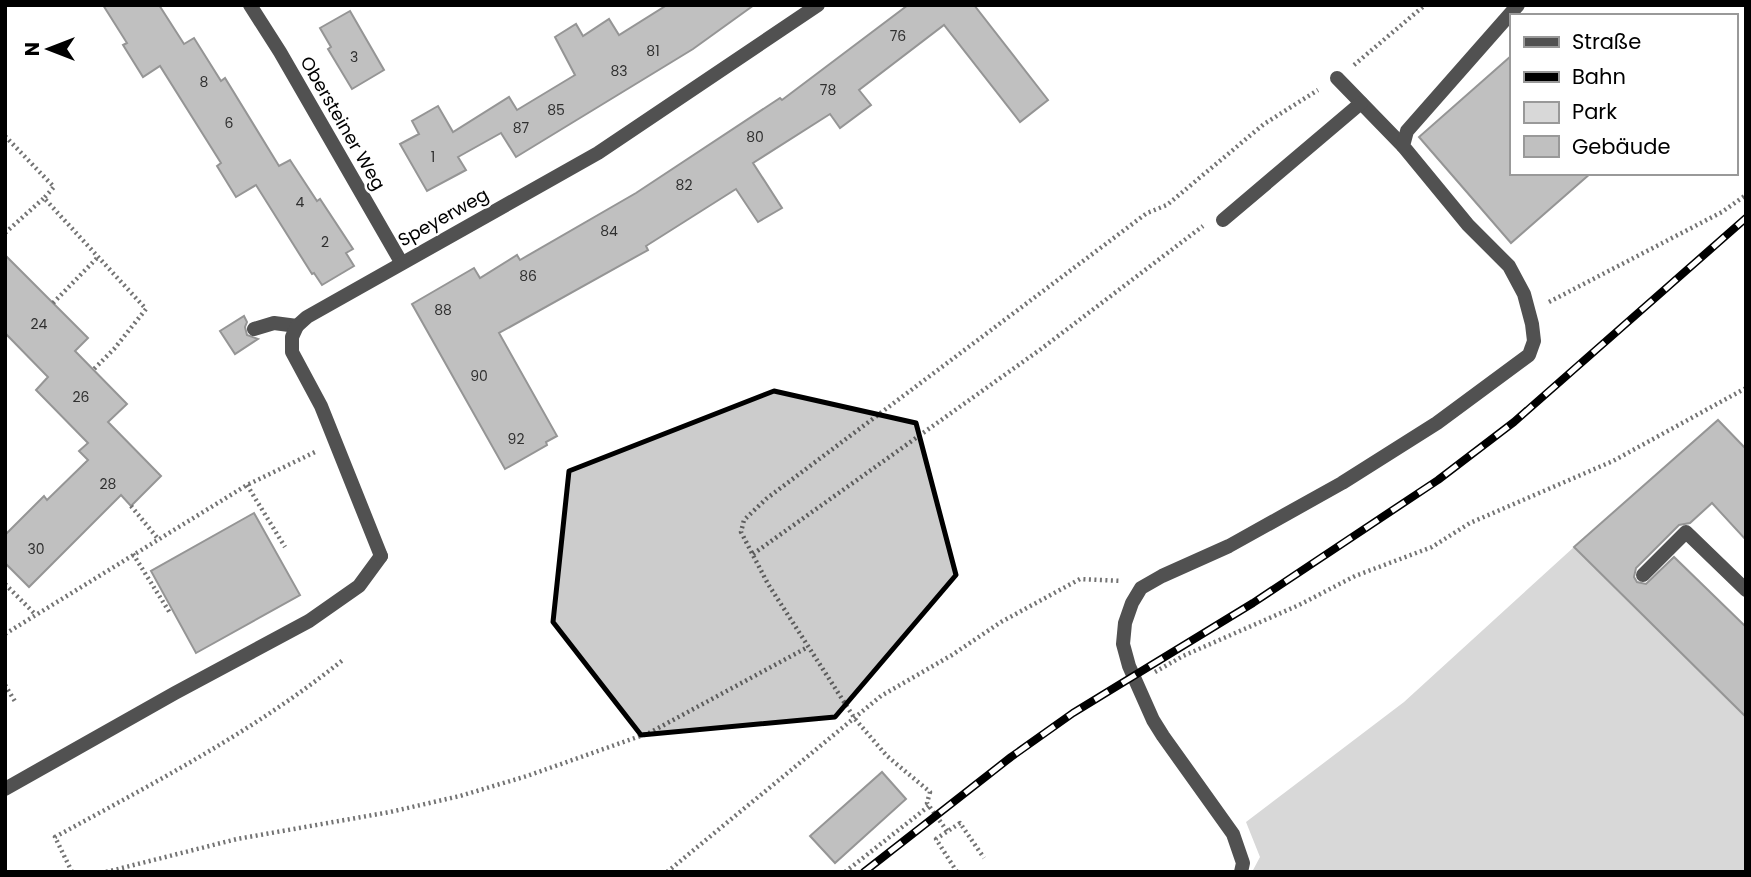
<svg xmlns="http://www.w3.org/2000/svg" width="1751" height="877" font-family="Poppins,sans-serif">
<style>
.green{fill:#d8d8d8}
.building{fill:#c0c0c0;stroke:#959595;stroke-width:2}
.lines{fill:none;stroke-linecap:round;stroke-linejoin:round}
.path{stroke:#737373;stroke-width:4.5;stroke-dasharray:2 3.5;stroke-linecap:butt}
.lane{stroke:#515151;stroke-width:14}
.street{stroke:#515151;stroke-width:14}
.rail-casing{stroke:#000;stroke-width:8}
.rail{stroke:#fff;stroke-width:5;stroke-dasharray:16;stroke-linecap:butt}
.marked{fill:#000;fill-opacity:0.2;stroke:#000;stroke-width:5;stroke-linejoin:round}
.labels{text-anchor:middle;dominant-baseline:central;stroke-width:5;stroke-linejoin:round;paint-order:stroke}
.number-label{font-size:14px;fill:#303030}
.street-label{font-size:18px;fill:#000;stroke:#fff}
</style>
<rect width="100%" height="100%" fill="#fff"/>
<path class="green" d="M1574 547 1746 717V872H1252L1260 857 1246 822 1404 702Z"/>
<g class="building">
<path d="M103 5H159L184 44 194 38 221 81 225 78 279 166 290 160 317 201 320 199 353 249 346 253 354 266 322 285 314 273 312 274 256 185 236 197 217 166 221 163 160 66 143 77 123 45 127 43Z"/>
<path d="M667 5H754L693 49 516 157 501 133 458 157 466 170 427 191 400 144 419 134 412 121 438 106 453 132 509 97 517 110 575 75 555 37 576 24 583 36 609 19 619 35Z"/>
<path d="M908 5H974L1048 100 1020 122 944 25 859 90 871 105 840 128 830 114 753 163 782 208 758 222 736 189 646 246 648 250 499 333 557 436 546 442 547 445 505 469 412 304 474 268 480 278 517 255 520 260 636 193 780 98 782 100Z"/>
<path d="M350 11 384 70 352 89 328 49 331 47 320 28Z"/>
<path d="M1511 56V173H1591L1511 243 1419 137Z"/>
<path d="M5 255 88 338 75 351 127 404 108 422 161 476 131 506 121 495 29 587 5 563V535L44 496 47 500 88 460 79 451 88 443 36 390 48 377 5 333Z"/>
<path d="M244 316 247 322 245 327 247 335 258 339 235 354 220 331Z"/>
<path d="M1718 420 1746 449V540L1712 503 1690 523 1679 525 1636 568 1634 577 1637 582 1646 584 1674 557 1746 627V717L1574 547Z"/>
<path d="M254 513 300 595 196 653 151 571Z"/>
<path d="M882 772 906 799 835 863 810 836Z"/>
</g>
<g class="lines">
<g class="path">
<path d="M1354 65 1425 5"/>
<path d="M5 136 54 187 44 198 146 309 114 349 93 370"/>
<path d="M5 233 44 198"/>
<path d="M1549 302 1722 212 1746 195"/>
<path d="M53 303 98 257"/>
<path d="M247 485 285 547"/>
<path d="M131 506 159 540"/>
<path d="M133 554 170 613"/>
<path d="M753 554 1041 349 1203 226"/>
<path d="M5 584 36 615"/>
<path d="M5 634 247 485 315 452"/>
<path d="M1155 672 1183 656 1299 605 1355 576 1432 547 1470 523 1613 461 1746 388"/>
<path d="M5 685 16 703"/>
<path d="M947 831 927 803 930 792 887 756 855 719 768 584 741 532 744 520 766 499 1147 213 1167 205 1264 124 1318 90"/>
<path d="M72 872 55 837C154 783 256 730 344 659"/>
<path d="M106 872 237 839 390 812 460 796 527 776 649 733 808 647"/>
<path d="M667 872 881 696 952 655 1001 622 1080 579 1121 581"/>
<path d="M845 872 929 806"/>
<path d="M957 872 936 839 960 823 984 858"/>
</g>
<g class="lane">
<path d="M1337 78 1403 146"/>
<path d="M1223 220 1361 103"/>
<path d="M254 329 274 323 297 326"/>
<path d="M1643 575 1686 532 1746 590"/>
<path d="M5 789 175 693 309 621 359 586 381 556"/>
<path d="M1241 872 1243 863 1233 834 1163 736 1153 720 1129 666 1123 644 1125 623 1132 603 1141 588 1162 576 1229 546 1342 483 1437 423 1529 355 1534 341 1532 324 1524 294 1509 266 1468 225 1403 146 1407 131 1518 5"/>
</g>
<g class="street">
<path d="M250 5 280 52 401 262"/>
<path d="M381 556 321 406 292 352V337L297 326 307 317 598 153 818 5"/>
</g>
<defs>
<path id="rail" d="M864 872 1011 757 1073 713 1253 603 1438 480 1514 422 1746 218"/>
</defs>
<use href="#rail" class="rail-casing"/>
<use href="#rail" class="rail"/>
</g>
<path class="marked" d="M774 391 916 423 956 575 835 717 641 735 553 622 569 471Z"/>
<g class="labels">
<g class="number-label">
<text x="898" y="36">76</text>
<text x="653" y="51">81</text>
<text x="354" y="57">3</text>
<text x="619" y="71">83</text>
<text x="204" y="82">8</text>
<text x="828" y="90">78</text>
<text x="556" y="110">85</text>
<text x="229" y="123">6</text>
<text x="521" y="128">87</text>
<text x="755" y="137">80</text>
<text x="433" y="157">1</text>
<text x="684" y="185">82</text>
<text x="300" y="202">4</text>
<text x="609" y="231">84</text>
<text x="325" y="242">2</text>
<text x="528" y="276">86</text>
<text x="443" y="310">88</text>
<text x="39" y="324">24</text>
<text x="479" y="376">90</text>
<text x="81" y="397">26</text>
<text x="516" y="439">92</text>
<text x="108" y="484">28</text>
<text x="36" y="549">30</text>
</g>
<g class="street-label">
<text transform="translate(343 123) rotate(60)">Obersteiner Weg</text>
<text transform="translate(443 217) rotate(-29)">Speyerweg</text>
</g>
</g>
<rect width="1751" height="877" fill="none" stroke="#000000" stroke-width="14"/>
<rect x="1510" y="14" width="228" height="161" fill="#ffffff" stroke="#999999" stroke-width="2"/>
<rect x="1524" y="37" width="35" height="10" fill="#515151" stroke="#999999" stroke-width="2"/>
<text x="1572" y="49" font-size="21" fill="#000000">Straße</text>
<rect x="1524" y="72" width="35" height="10" fill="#000000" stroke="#999999" stroke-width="2"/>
<text x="1572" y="84" font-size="21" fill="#000000">Bahn</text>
<rect x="1524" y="102" width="35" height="21" fill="#d8d8d8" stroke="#999999" stroke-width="2"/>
<text x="1572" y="119" font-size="21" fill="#000000">Park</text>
<rect x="1524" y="136" width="35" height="21" fill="#c0c0c0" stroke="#999999" stroke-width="2"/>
<text x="1572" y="154" font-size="21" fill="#000000">Gebäude</text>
<g transform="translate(49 49) rotate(270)" stroke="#ffffff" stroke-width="5" paint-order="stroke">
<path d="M0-5L12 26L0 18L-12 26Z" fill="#000000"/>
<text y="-10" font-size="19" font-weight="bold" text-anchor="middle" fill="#000000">N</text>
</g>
</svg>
